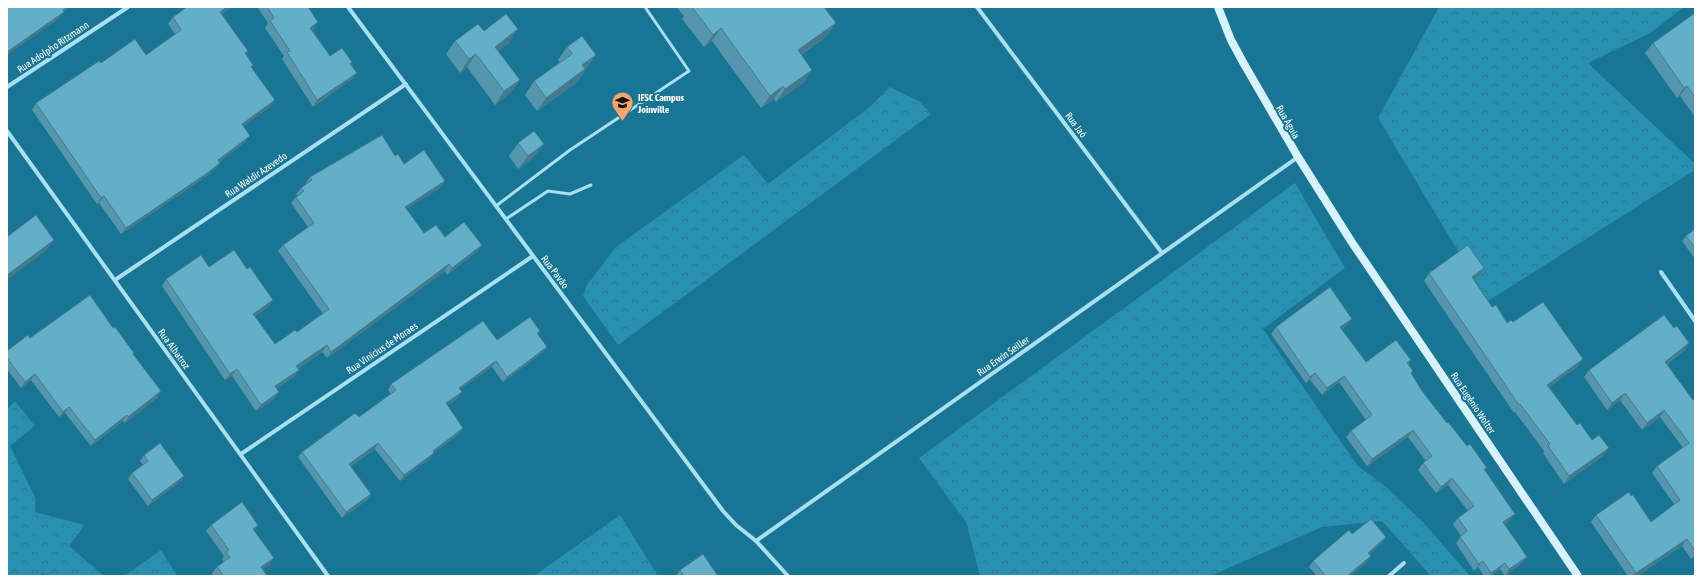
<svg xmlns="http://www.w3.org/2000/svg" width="1702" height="583" font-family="'Asap Condensed',sans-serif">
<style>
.forest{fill:url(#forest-crowns)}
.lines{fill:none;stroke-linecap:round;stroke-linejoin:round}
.lane{stroke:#a9dff0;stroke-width:3}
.street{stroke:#a9dff0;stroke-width:4}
.secondary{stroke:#d7f2fb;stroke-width:8}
.wall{fill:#5596ac}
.shaded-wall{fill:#457a8c}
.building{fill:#63afc8;stroke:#457a8c}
.labels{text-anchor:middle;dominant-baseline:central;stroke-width:4;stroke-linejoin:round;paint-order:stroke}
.street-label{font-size:10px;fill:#fff;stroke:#187594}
.poi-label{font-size:10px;font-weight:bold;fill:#fff;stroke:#187594;text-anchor:start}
</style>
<defs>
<pattern id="forest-crowns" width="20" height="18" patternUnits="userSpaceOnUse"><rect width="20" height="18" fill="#2890b0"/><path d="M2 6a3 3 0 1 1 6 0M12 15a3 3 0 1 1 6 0" fill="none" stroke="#35788d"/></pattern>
</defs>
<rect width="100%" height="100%" fill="#187594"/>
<g class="forest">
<path d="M1439 7H1684L1652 32 1588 63 1695 164V170L1488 301 1378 118Z"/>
<path d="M890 87 920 102 931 114 618 345 583 296 587 285 616 247 744 155 768 184 867 109Z"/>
<path d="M1295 183 1345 268 1263 329 1357 465 1385 486 1424 523 1470 576H1431L1382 521 1322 527 1210 576H980L966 522 919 458Z"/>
<path d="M15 401 35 426 10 446 35 497V512L85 525 69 546 104 576H47L43 573 39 576H7V410Z"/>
<path d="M620 515 658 576H534Z"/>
<path d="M161 550 176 574 174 576H124Z"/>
</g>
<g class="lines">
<g class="lane">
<path d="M496 206 570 150 689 71 645 7"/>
<path d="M506 219 548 191 570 194 591 185"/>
</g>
<g class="street">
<path d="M348 7 723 511 736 525 756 541 788 576"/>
<path d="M977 7 1162 253"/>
<path d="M7 87 128 7"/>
<path d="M7 131 328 576"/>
<path d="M1661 272 1695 321"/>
<path d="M115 280 406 84"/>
<path d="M241 454 533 256"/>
<path d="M756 541 1298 157"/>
<path d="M1389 576 1404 563"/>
</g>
<path class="secondary" d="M1218 7 1231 40 1244 64 1298 157 1351 241 1578 576"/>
</g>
<g class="wall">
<path d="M232 7 221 15 246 54 270 107 243 126 245 142 219 162 220 163 215 169 201 180 121 234 99 203 97 204 32 110 36 103 101 63 146 55 175 34 168 24 173 17Z"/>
<path d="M257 7H308L314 29 312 30 330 56 352 62 351 64 357 73 352 79 313 107 282 59 284 56 265 28 268 23Z"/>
<path d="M676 7H824L836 23 827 36 801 55 812 70 803 83 776 102 774 99 761 108 712 41 704 47 682 19 684 16Z"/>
<path d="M1695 13V117L1680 96 1677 98 1645 53 1653 43Z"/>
<path d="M484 31 509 43 498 51 520 80 510 93 495 105 467 67 460 73 446 54 455 41Z"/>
<path d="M567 47 596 55 576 83 537 111 525 95 534 81 560 63 558 60Z"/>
<path d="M518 143 534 157 518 169 509 156Z"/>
<path d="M395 156 404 164 440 188 406 209 424 233 482 245 477 251 447 275 445 271 327 358 322 352 298 369 299 370 294 377 276 389 274 399 256 411 232 376 225 380 162 286 166 279 209 267 247 269 269 306 255 316 275 344 297 332 323 314 278 251 283 245 308 227 291 203 296 197 298 196 296 194 301 188 306 184V183L310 177Z"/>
<path d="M1695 229V259L1682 241 1686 236Z"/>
<path d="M1484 268 1479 276 1474 280 1492 307 1507 323 1513 322 1583 359 1577 367 1549 387 1577 425 1603 456 1564 484 1543 453 1544 451 1515 412 1514 413 1424 281 1429 273Z"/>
<path d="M1347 325 1341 329 1366 362 1411 360 1408 364 1413 371 1411 374 1422 391 1447 423 1467 446 1485 470 1510 521 1504 525 1527 557 1522 563 1505 576 1500 569 1491 576H1484L1478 567 1474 571 1456 543 1461 536 1453 524 1458 518 1468 511 1448 485 1436 493 1418 470 1423 463 1426 461 1408 437 1367 466 1346 437 1351 431 1366 420 1339 382 1322 395 1310 380 1306 383 1271 334 1276 327Z"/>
<path d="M540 331 538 334 547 347 543 352 503 382 492 367 460 389 458 398 447 405 463 428 459 434 434 452V453L430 458 400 481 375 449 351 466 371 494 367 500 342 518 298 457 302 452 359 417 391 394 388 390 391 384 497 340Z"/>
<path d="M1685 350 1667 364 1693 400 1695 399V556L1691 559 1682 546 1637 576H1628L1591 522 1596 515 1651 522 1674 504 1652 473 1657 466 1683 448 1660 417 1642 430 1620 400 1607 410 1584 377 1589 370Z"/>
<path d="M7 351 133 355 158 397 125 423 123 421 91 446 65 413 59 417 31 380 21 388 7 369Z"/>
<path d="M144 455 184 476 181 481 148 506 128 479 132 473 143 465 140 461Z"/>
<path d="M211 525 254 530 270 564 263 569 267 576H214L212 573 217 567 224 562 222 559 224 556 206 531Z"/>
<path d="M1352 534 1386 537 1382 543 1369 554 1367 562 1350 576H1317L1309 567 1313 561Z"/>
<path d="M680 570 718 576H676Z"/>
</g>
<g class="shaded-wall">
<path d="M67 7H71L58 16 63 10Z"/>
<path d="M227 7H232L215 19 220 12Z"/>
<path d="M64 12 60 18 7 55V52Z"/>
<path d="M318 22 314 29 305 34 310 28Z"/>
<path d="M836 23 827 36 789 63 798 50Z"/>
<path d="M721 28 712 41 704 47 713 35Z"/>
<path d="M518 29 509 43 486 60 495 47Z"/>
<path d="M476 54 467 67 460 73 469 59Z"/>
<path d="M596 55 576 83 537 111 546 98 582 65Z"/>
<path d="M812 70 803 83 776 102 785 89Z"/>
<path d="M357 73 352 79 313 107 317 100Z"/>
<path d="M520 80 510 93 495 105 504 91Z"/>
<path d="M783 86 774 99 761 108 770 96Z"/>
<path d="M1687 86 1680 96 1677 98 1684 88Z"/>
<path d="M275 100 270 107 237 131 242 124Z"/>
<path d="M250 136 245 142 213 167 218 160Z"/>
<path d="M544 144 534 157 518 169 528 156Z"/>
<path d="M220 163 215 169 201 180 121 234 126 228Z"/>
<path d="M445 181 440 188 400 213 405 207Z"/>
<path d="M104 196 99 203 97 204 101 198Z"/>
<path d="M54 240 47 250 7 280V275Z"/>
<path d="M482 245 477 251 447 275 452 268Z"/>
<path d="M449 264 445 271 327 358 331 352Z"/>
<path d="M1484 268 1479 276 1466 285 1472 277Z"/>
<path d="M273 300 269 306 249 320 253 314Z"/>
<path d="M1352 319 1347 325 1335 334 1340 327Z"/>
<path d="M1689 343 1685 350 1660 368 1665 362Z"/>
<path d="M327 345 322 352 292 373 296 366Z"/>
<path d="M547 347 543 352 503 382 507 377Z"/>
<path d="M1583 359 1577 367 1541 393 1547 385Z"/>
<path d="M496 361 492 367 455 393 459 388Z"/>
<path d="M237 369 232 376 225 380 230 374Z"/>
<path d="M299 370 294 377 270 393 275 386Z"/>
<path d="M1315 373 1310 380 1306 383 1310 377Z"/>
<path d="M35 374 31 380 21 388 25 382Z"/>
<path d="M1344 376 1339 382 1322 395 1327 388Z"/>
<path d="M161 391 158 397 125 423 128 417Z"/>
<path d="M279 392 274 399 256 411 261 405Z"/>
<path d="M462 392 458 398 442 409 446 403Z"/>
<path d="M1625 393 1620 400 1607 410 1612 403Z"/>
<path d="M69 407 65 413 59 417 63 412Z"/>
<path d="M1664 410 1660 417 1642 430 1647 423Z"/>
<path d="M127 415 123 421 91 446 95 440Z"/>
<path d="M463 428 459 434 429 456 433 451Z"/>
<path d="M1413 430 1408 437 1367 466 1372 459Z"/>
<path d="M378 443 375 449 345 469 349 464Z"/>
<path d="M1609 448 1603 456 1564 484 1569 476Z"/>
<path d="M434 453 430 458 400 481 404 475Z"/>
<path d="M184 476 181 481 148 506 152 500Z"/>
<path d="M1452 478 1448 485 1436 493 1441 487Z"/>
<path d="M371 494 367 500 342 518 346 512Z"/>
<path d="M1515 514 1510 521 1498 529 1503 522Z"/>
<path d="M258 525 254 531 253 529Z"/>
<path d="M1386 537 1382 543 1364 559 1368 553Z"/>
<path d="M1687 539 1682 546 1637 576H1633L1636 573Z"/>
<path d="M1371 556 1367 562 1350 576H1347Z"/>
<path d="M1527 557 1522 563 1505 576 1509 569Z"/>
<path d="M274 558 270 564 257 574 261 567Z"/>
<path d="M1483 561 1478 567 1474 571 1479 564Z"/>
<path d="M1505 563 1500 569 1491 576H1489L1491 573Z"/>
</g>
<g class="building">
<path d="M7 7H67L63 10 64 12 7 52Z"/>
<path d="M187 7H227L220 12 248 51 245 53 253 65 251 67 275 100 242 124 250 136 218 160 220 163 206 174 126 228 104 196 101 198 36 103 99 61 101 63 135 39 146 55 181 30 173 17Z"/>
<path d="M267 7H308L318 22 310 28 330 56 342 48 352 62 350 64 357 73 317 100 287 52 290 51 270 21 274 18Z"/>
<path d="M692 7H824L836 23 798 50 812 70 785 89 783 86 770 96 721 28 713 35Z"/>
<path d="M1695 13V97L1687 86 1684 88 1653 43Z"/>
<path d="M506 14 518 29 495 47 520 80 504 91 476 54 469 59 455 41 478 24 484 31Z"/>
<path d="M582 36 596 55 582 65 585 69 546 98 534 81 572 54 567 47Z"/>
<path d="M534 131 544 144 528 156 518 143Z"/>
<path d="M382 135 395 156 398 154 404 164 424 150 445 181 405 207 424 233 436 225 445 237 464 222 482 245 452 268 449 264 331 352 327 345 296 366 299 370 275 386 279 392 261 405 237 369 230 374 166 279 201 255 209 267 234 250 247 269 250 267 273 300 253 314 275 344 295 330 297 332 329 309 283 245 314 223 296 197 304 191 301 188 312 180 310 177Z"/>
<path d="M36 215 54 240 7 275V237Z"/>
<path d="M1695 229V248L1686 236Z"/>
<path d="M1468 245 1484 268 1472 277 1492 307 1496 305 1507 323 1511 320 1513 322 1543 302 1583 359 1547 385 1577 425 1580 423 1592 440 1599 435 1609 448 1569 476 1548 446 1550 444 1520 404 1519 405 1429 273Z"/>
<path d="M1330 287 1352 319 1340 327 1366 362 1396 340 1411 360 1407 363 1413 371 1411 373 1422 391 1447 423 1448 422 1467 446 1470 444 1487 468 1484 469 1515 514 1503 522 1527 557 1509 569 1505 563 1491 573 1483 561 1479 564 1460 537 1467 531 1458 518 1474 506 1452 478 1441 487 1423 463 1432 456 1413 430 1372 459 1351 431 1372 415 1344 376 1327 388 1315 373 1310 377 1276 327Z"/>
<path d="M90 295 113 328 115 327 134 353 133 354 161 391 128 417 127 415 95 440 69 407 63 412 35 374 25 382 7 358V351L28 335 30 338Z"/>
<path d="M1664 315 1674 328 1677 326 1689 343 1665 362 1693 400 1695 399V551L1687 539 1636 573 1596 515 1629 492 1631 496 1633 495 1651 522 1680 500 1657 466 1689 443 1664 410 1647 423 1625 393 1612 403 1589 370Z"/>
<path d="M530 317 540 331 537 333 547 347 507 377 496 361 459 388 462 392 446 403 463 428 433 451 434 453 404 475 378 443 349 464 371 494 346 512 302 452 355 413 359 417 396 390 391 384 483 321 497 340Z"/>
<path d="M160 443 184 476 152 500 132 473 148 461 144 455Z"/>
<path d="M242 502 258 525 253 529 274 558 261 567 267 576H224L217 567 230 557 226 552 229 550 211 525Z"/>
<path d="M1371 519 1386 537 1368 553 1371 556 1347 576H1331V575L1326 576 1313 561 1349 530 1352 534Z"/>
<path d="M703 554 718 576H684L680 570Z"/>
</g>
<defs>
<symbol id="university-pin" viewBox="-11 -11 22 30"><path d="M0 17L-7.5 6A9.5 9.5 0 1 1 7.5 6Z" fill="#ffa468" stroke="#187594"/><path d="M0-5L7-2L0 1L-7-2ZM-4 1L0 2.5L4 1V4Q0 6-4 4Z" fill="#111"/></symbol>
</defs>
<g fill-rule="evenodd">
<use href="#university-pin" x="610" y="90" width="25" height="34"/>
</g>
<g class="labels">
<g class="street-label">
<text transform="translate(53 47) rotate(-34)">Rua Adolpho Ritzmann</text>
<text transform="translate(1288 122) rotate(60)">Rua Águia</text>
<text transform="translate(1076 125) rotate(53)">Rua Jaó</text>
<text transform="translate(256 175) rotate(-34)">Rua Waldir Azevedo</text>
<text transform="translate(555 272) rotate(53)">Rua Pavão</text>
<text transform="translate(382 348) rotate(-34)">Rua Vinícius de Moraes</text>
<text transform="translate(174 349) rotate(54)">Rua Albatroz</text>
<text transform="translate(1003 356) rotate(-35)">Rua Erwin Seiller</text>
<text transform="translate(1473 403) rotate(56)">Rua Eugênio Wolter</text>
</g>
<g class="poi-label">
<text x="638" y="97">IFSC Campus<tspan x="638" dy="12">Joinville</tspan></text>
</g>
</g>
<rect width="1702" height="583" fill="none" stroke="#ffffff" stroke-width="16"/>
</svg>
